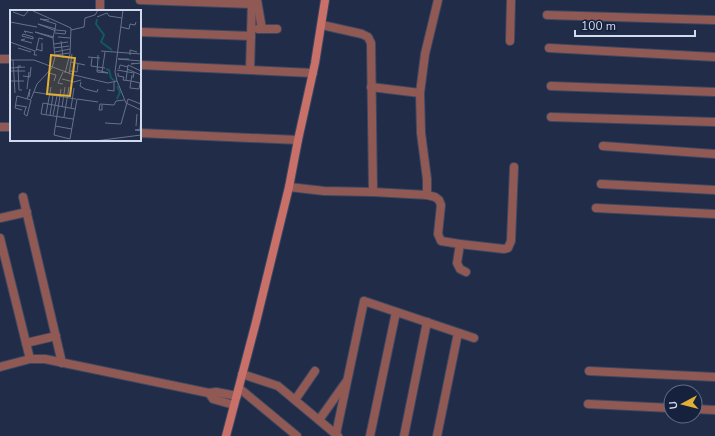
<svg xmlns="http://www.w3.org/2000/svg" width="715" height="436" font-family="'Nunito Sans',sans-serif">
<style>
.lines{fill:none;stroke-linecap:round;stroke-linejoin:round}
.street-casing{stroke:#3c4862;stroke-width:10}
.secondary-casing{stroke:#3c4862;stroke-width:10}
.street{stroke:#915954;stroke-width:8}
.secondary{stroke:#c97068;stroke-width:8}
.inset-river{fill:none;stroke:#15585f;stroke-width:2}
.inset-road{fill:none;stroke:#67728a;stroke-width:1}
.view{fill:#e1af34;fill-opacity:0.15;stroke:#e1af34;stroke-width:2}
.inset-edge{fill:none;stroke:#d2daed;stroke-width:2}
</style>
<rect width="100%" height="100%" fill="#202c48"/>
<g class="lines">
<defs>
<g id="street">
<path d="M140 0 252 4"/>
<path d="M257 0 262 29"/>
<path d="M100 11V0"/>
<path d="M547 15 715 20"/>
<path d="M322 25 362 34 368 37 371 43 373 192"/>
<path d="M258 29H277"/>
<path d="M140 32 251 36"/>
<path d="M510 41 511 0"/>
<path d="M549 48 715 57"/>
<path d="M0 59H11"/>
<path d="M140 65 313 73"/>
<path d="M250 70 252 1"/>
<path d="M551 86 715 92"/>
<path d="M371 87 420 93"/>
<path d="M551 117 715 122"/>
<path d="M0 127H11"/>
<path d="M140 133 298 140"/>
<path d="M603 146 715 154"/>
<path d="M601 184 715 190"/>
<path d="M289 187 324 191 373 192 427 195 435 197 439 200 441 205 438 234 441 241 460 244 504 249 508 248 511 241 514 167"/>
<path d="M427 195V179L421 133 420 93 425 54 438 0"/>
<path d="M23 197 62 363"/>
<path d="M596 208 715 214"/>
<path d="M0 218 27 212"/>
<path d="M0 238 30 359"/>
<path d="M460 244 457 263 460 269 466 272"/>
<path d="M26 343 56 336"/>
<path d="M0 367 30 359H45L209 393 216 392 237 396"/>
<path d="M589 371 715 377"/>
<path d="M242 374 278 386 338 436"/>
<path d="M239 388 297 436"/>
<path d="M209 393 213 399 234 405"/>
<path d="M295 400 315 371"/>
<path d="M588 404 671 408"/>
<path d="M695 409 715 410"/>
<path d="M319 420 346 382"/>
<path d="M336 434 364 301 474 338"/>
<path d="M370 436 396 312"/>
<path d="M404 436 427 322"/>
<path d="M437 436 458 333"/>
</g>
<path id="secondary" d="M226 436 256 322 289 187 298 140 315 63 325 0"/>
</defs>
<use href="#street" class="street-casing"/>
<use href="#secondary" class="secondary-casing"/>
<use href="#street" class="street"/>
<use href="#secondary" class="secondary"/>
</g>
<g transform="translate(10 10)">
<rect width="131" height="131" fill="#202c48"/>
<path class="inset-river" d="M87 9 86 14 94 25 91 32 102 40M96 59 99 60 101 68 105 71M107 89 110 82 107 76"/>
<path class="inset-road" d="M21 0 61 18 60 44 55 63M3 2 14 6 19 0M87 7 97 3 99 6 112 8M39 10 30 9 46 14 43 28 45 47 42 58M0 12 27 17M111 17 119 19 120 14 125 15 126 12M61 20 74 17 75 8 85 5 88 0M46 21 28 14 46 19M16 23 14 21 23 23M45 23 55 24 56 21 46 20M13 24 23 27V29L12 26ZM48 27 60 28M43 28 25 22 44 27M15 29 11 30 22 33M51 31 53 48M0 32 25 41 24 45H27M44 34 58 32M8 38 21 42M44 38 59 36M26 39 32 41V33M26 41 29 28 33 29M91 41 131 44M45 42 60 39M45 45 59 43M120 45V40L127 42M78 47 90 48M82 48 81 56 95 58M119 49H108L131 51M0 50H24L64 65 98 73 107 71 116 93 131 100M3 50 5 83M61 52 75 55M124 53 121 54 131 53M11 56H8L9 80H12M1 58 15 57M109 59 110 55 118 57M117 59 131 65M87 60 98 63 87 62 88 48V45M107 60 124 63 123 68M1 61H15M60 61 67 62 68 54M92 62 95 42M39 63 46 65 44 71M108 63V66L114 67 113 70 121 71 130 73 129 79 120 78 121 71 122 65M59 64 62 44M13 66 20 67 21 57M52 69 64 72 71 70M116 70 118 55 131 61M1 71H14M107 71 105 62 113 0M71 72 70 76 75 79 87 82 88 79M53 74 48 73 53 62M17 79 19 62M51 79 44 125 60 129M97 80 104 81V72M24 82 66 89M17 89 20 79 19 87M21 89 27 74 42 58M67 89 88 92M118 89 131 94M5 95 17 97M92 95V100H89L90 94 104 95 106 91 114 90M52 97 55 77M61 98 64 78M12 100 5 98 7 86 21 90 17 106 14 104 16 97M36 104 41 77M40 105 43 85M43 105 47 86M54 107 59 77M63 109 31 104 33 93 65 99M95 113 111 114M111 114 118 89M45 116 62 119M126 116 127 104M130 119 131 106M131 119 125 120 131 121M60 129 67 89M85 131 131 125"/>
<path class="view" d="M41 45 65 48 60 86 37 84Z"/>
<rect width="131" height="131" class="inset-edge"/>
</g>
<g transform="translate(683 404) rotate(263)"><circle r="19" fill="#16223d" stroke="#616c83"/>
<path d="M0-3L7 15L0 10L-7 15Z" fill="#e1af34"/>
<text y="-6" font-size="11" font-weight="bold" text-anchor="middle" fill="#d2daed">U</text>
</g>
<path d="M575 30v6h120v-6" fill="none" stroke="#d2daed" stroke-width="2"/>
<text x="581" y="30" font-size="12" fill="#d2daed" stroke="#16223d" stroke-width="3" paint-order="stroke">100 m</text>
</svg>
